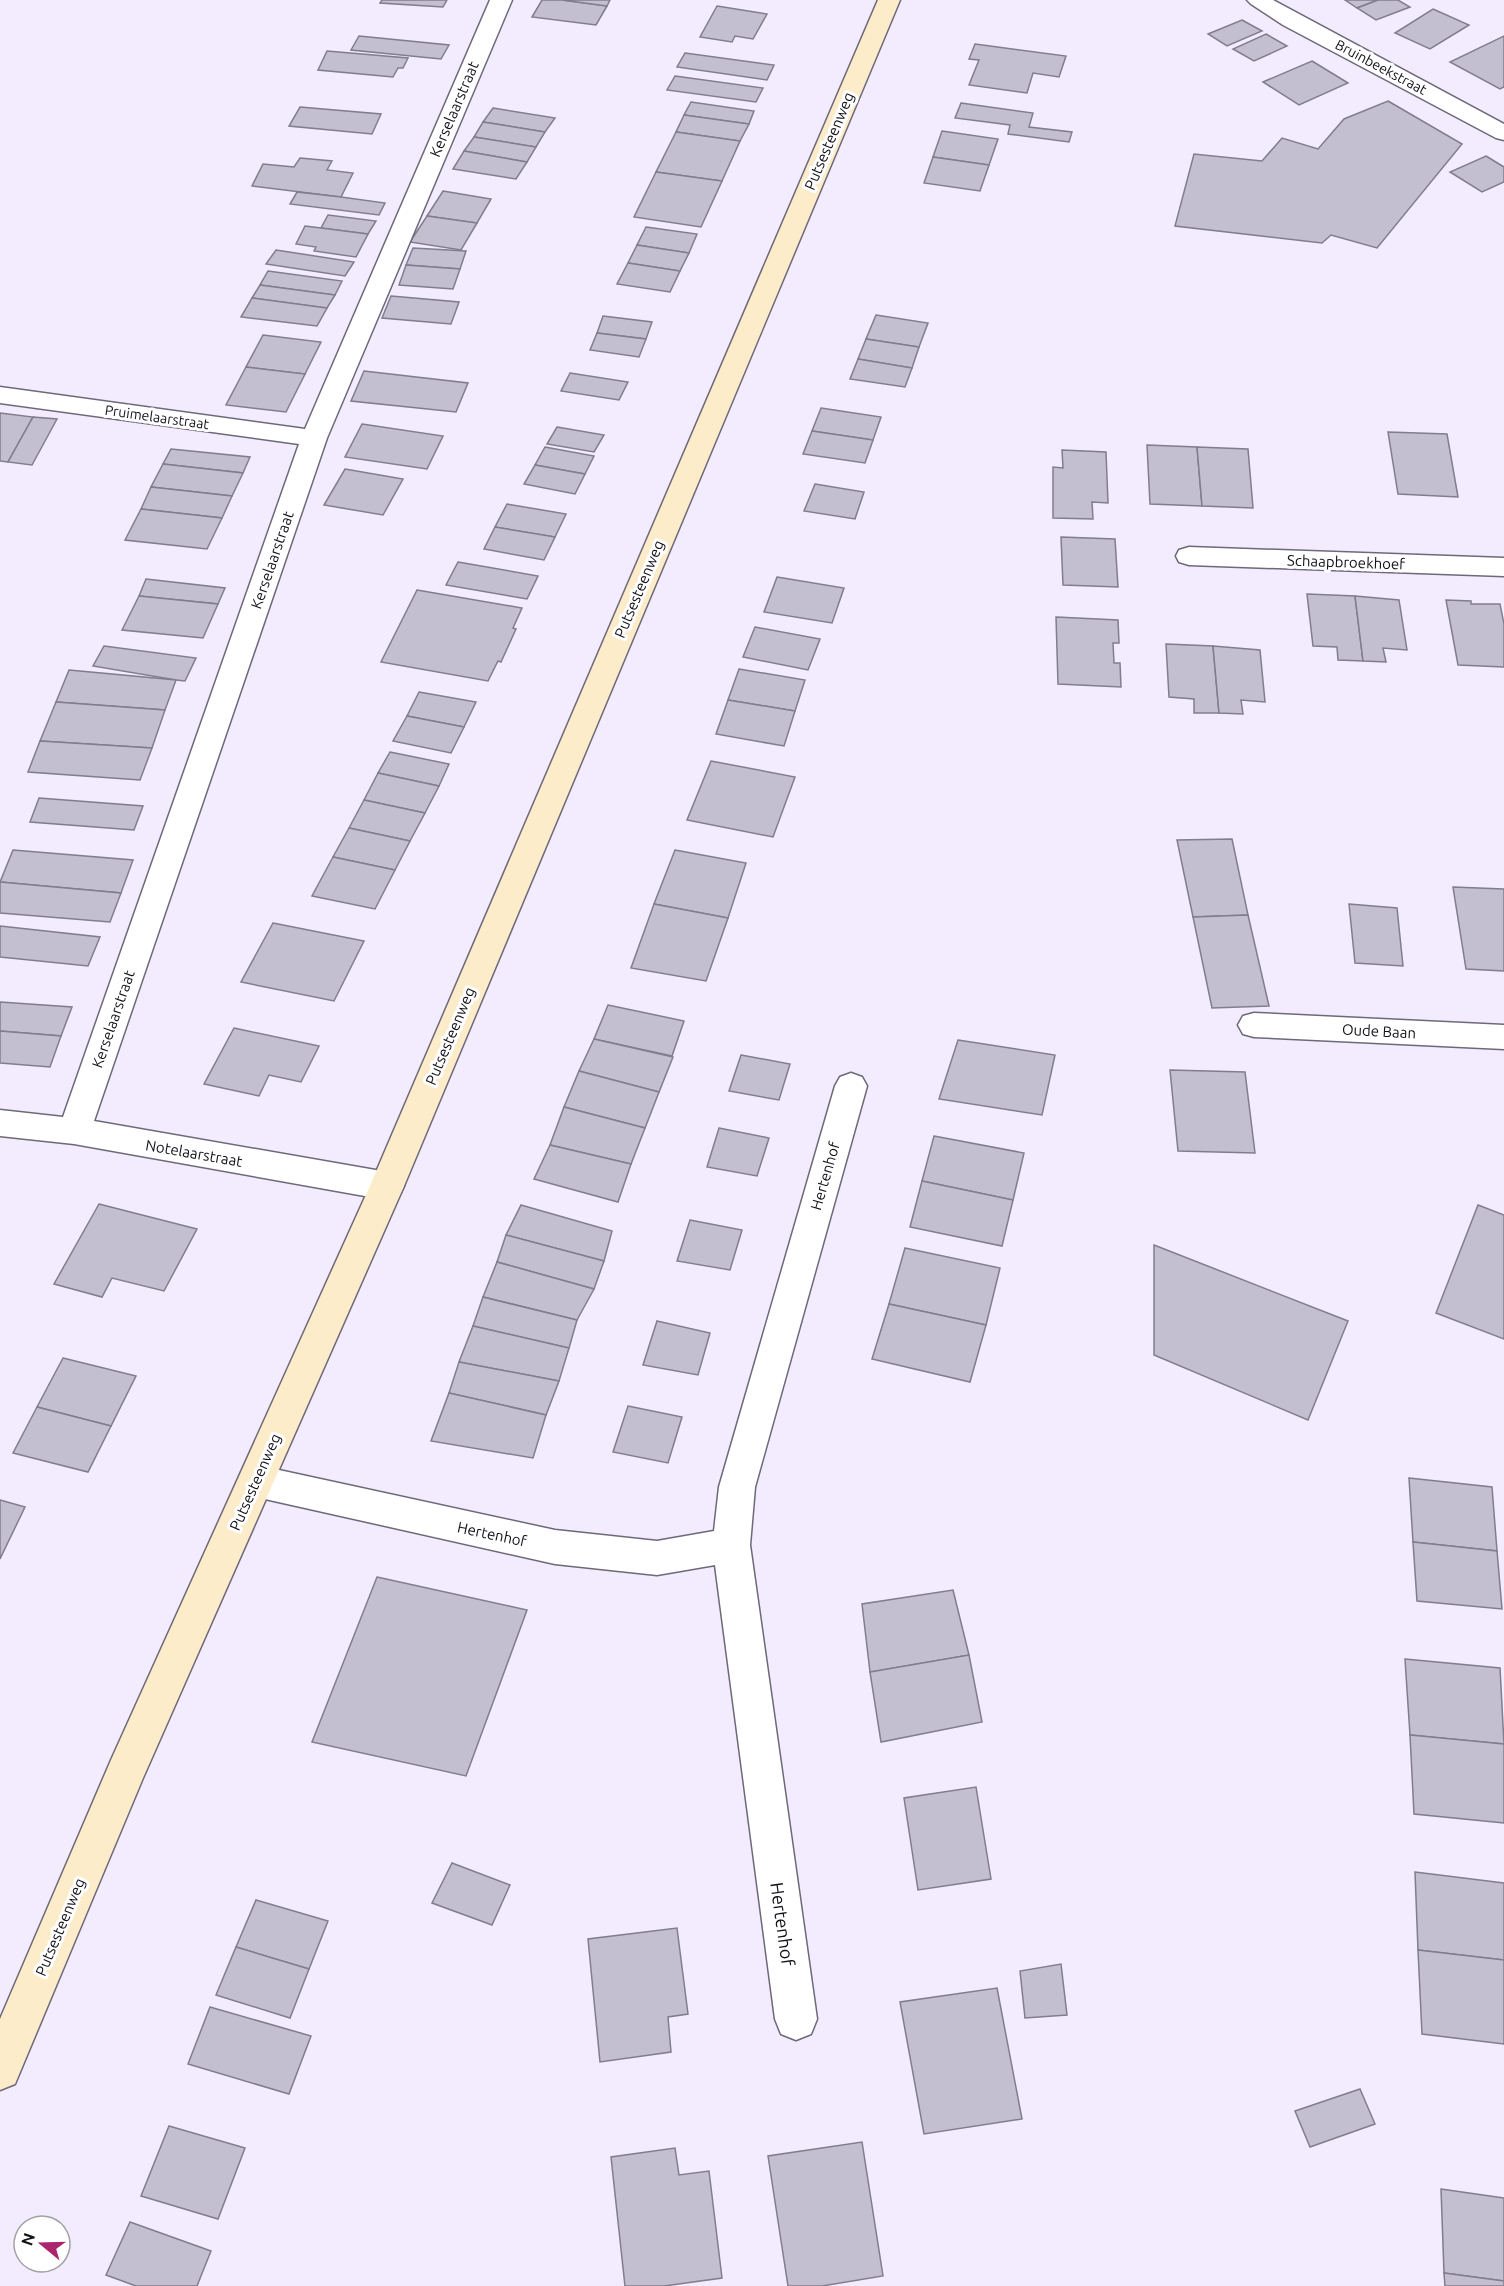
<svg xmlns="http://www.w3.org/2000/svg" width="1504" height="2286" font-family="Ubuntu,sans-serif">
<style>
.building{fill:#c4bfd0;stroke:#827d8d;stroke-width:1.5}
.lines{fill:none;stroke-linecap:round;stroke-linejoin:round}
.minor-casing{stroke:#6d6978;stroke-width:3}
.secondary-casing{stroke:#6d6978;stroke-width:3}
.minor{fill:#fff;fill-rule:evenodd}
.secondary{fill:#fdecca;fill-rule:evenodd}
.labels{text-anchor:middle;dominant-baseline:central;stroke-width:6;stroke-linejoin:round;paint-order:stroke}
.far-street-label{font-size:14px;fill:#131117;stroke:#fff}
.street-label{font-size:15px;fill:#131117;stroke:#fff}
.near-street-label{font-size:18px;fill:#131117;stroke:#fff}
</style>
<rect width="100%" height="100%" fill="#f2ecfe"/>
<g class="building">
<path d="M382 0H447L443 7 380 3Z"/>
<path d="M542 0H562L607 6 596 25 532 17Z"/>
<path d="M562 0H610L607 6Z"/>
<path d="M1345 0H1378L1357 8Z"/>
<path d="M1378 0H1398L1410 7 1376 20 1357 8Z"/>
<path d="M717 6 767 14 753 39 735 36 732 42 700 37Z"/>
<path d="M1433 9 1469 25 1430 49 1395 33Z"/>
<path d="M1242 20 1262 31 1227 46 1208 34Z"/>
<path d="M1266 34 1287 46 1254 61 1233 49Z"/>
<path d="M359 36 449 45 441 59 351 50Z"/>
<path d="M1504 36V87L1500 89 1450 62Z"/>
<path d="M975 44 1066 56 1059 77 1033 73 1027 93 969 85 979 60 969 59Z"/>
<path d="M327 51 408 58 403 68H398L393 77 318 70Z"/>
<path d="M685 53 774 65 767 80 677 67Z"/>
<path d="M1312 61 1348 83 1299 105 1263 82Z"/>
<path d="M675 76 763 88 756 102 667 90Z"/>
<path d="M1388 101 1462 144 1377 248 1331 235 1322 243 1175 226 1194 154 1262 161 1282 138 1318 149 1344 119Z"/>
<path d="M691 102 754 111 749 124 684 115Z"/>
<path d="M961 103 1033 113 1029 127 1072 132 1069 142 1008 134 1010 125 955 118Z"/>
<path d="M300 107 381 114 372 134 289 126Z"/>
<path d="M493 108 555 118 545 132 483 122Z"/>
<path d="M684 115 749 124 740 141 676 132Z"/>
<path d="M483 122 545 132 536 147 474 137Z"/>
<path d="M942 131 998 139 989 165 933 157Z"/>
<path d="M676 132 740 141 722 181 656 172Z"/>
<path d="M474 137 536 147 527 162 464 151Z"/>
<path d="M464 151 527 162 516 179 453 169Z"/>
<path d="M1486 156 1504 167V182L1482 192 1450 172Z"/>
<path d="M933 157 989 165 980 191 924 183Z"/>
<path d="M300 158 332 161 327 170 353 173 341 197 252 186 263 164 294 167Z"/>
<path d="M656 172 722 181 701 227 634 217Z"/>
<path d="M443 191 491 199 477 223 427 216Z"/>
<path d="M297 192 341 197 385 203 379 215 290 204Z"/>
<path d="M328 215 376 221 368 234 321 228Z"/>
<path d="M427 216 477 223 461 250 410 242Z"/>
<path d="M305 226 321 228 368 234 356 257 314 251 316 247 296 244Z"/>
<path d="M646 227 697 234 689 253 637 245Z"/>
<path d="M637 245 689 253 680 271 628 263Z"/>
<path d="M413 248 466 251 460 269 406 265Z"/>
<path d="M276 250 354 262 345 276 266 264Z"/>
<path d="M628 263 680 271 670 292 617 284Z"/>
<path d="M406 265 460 269 453 289 399 285Z"/>
<path d="M268 271 342 281 335 295 260 285Z"/>
<path d="M260 285 335 295 327 308 252 298Z"/>
<path d="M391 296 459 302 451 324 382 318Z"/>
<path d="M252 298 327 308 317 326 241 317Z"/>
<path d="M876 315 928 323 919 347 866 339Z"/>
<path d="M603 316 652 322 646 339 597 333Z"/>
<path d="M597 333 646 339 639 357 590 350Z"/>
<path d="M263 335 321 342 305 374 246 367Z"/>
<path d="M866 339 919 347 912 368 858 359Z"/>
<path d="M858 359 912 368 905 387 850 379Z"/>
<path d="M246 367 305 374 286 412 226 405Z"/>
<path d="M364 371 468 383 456 412 351 401Z"/>
<path d="M570 373 628 382 619 400 561 391Z"/>
<path d="M821 408 881 417 873 440 812 431Z"/>
<path d="M0 413 33 417 8 462 0 461Z"/>
<path d="M33 417 57 419 32 465 8 462Z"/>
<path d="M362 424 443 436 427 469 345 457Z"/>
<path d="M557 427 604 435 594 452 547 444Z"/>
<path d="M812 431 873 440 865 463 803 454Z"/>
<path d="M1388 432 1447 434 1458 497 1398 494Z"/>
<path d="M1147 445 1197 447 1202 506 1150 504Z"/>
<path d="M545 447 594 456 585 474 535 465Z"/>
<path d="M1197 447 1248 449 1253 508 1202 506Z"/>
<path d="M171 449 250 457 243 473 163 464Z"/>
<path d="M1062 450 1106 452 1108 503 1092 502 1093 519 1053 518V467L1063 468Z"/>
<path d="M163 464 243 473 232 496 151 487Z"/>
<path d="M535 465 585 474 575 494 524 484Z"/>
<path d="M345 469 403 479 383 515 324 505Z"/>
<path d="M815 484 864 492 855 519 804 511Z"/>
<path d="M151 487 232 496 222 518 141 509Z"/>
<path d="M507 504 566 514 555 537 495 527Z"/>
<path d="M141 509 222 518 207 549 125 540Z"/>
<path d="M495 527 555 537 544 560 484 549Z"/>
<path d="M1061 537 1115 539 1118 587 1063 585Z"/>
<path d="M458 562 538 576 527 599 446 585Z"/>
<path d="M777 577 844 588 832 623 764 612Z"/>
<path d="M146 579 225 588 218 604 139 596Z"/>
<path d="M417 590 522 608 513 628 516 629 501 662 498 661 488 681 381 662Z"/>
<path d="M1307 594 1355 596 1363 661 1338 660 1337 647 1313 646Z"/>
<path d="M139 596 218 604 203 638 122 630Z"/>
<path d="M1355 596 1399 600 1407 650 1383 648 1386 662 1363 661Z"/>
<path d="M1446 600 1471 601V604H1500L1504 624V667L1458 665Z"/>
<path d="M1056 617 1118 620 1119 643H1113L1114 663H1120L1121 687 1058 684Z"/>
<path d="M755 627 820 639 808 670 743 657Z"/>
<path d="M1166 644 1213 646 1219 713H1194V699L1169 697Z"/>
<path d="M104 646 196 658 185 681 176 680 93 666Z"/>
<path d="M1213 646 1260 650 1265 702 1241 700 1243 714 1219 713Z"/>
<path d="M739 669 805 680 795 711 728 700Z"/>
<path d="M69 670 176 680 165 710 56 702Z"/>
<path d="M419 692 476 702 464 727 407 716Z"/>
<path d="M728 700 795 711 784 746 716 734Z"/>
<path d="M56 702 165 710 152 748 40 741Z"/>
<path d="M407 716 464 727 451 753 393 741Z"/>
<path d="M40 741 152 748 140 780 28 772Z"/>
<path d="M390 752 449 764 439 786 378 773Z"/>
<path d="M711 761 795 777 773 837 687 820Z"/>
<path d="M378 773 439 786 425 813 364 800Z"/>
<path d="M39 798 143 806 134 830 30 822Z"/>
<path d="M364 800 425 813 410 841 349 828Z"/>
<path d="M349 828 410 841 395 870 333 857Z"/>
<path d="M1232 839 1248 915 1193 917 1177 840Z"/>
<path d="M13 850 133 860 121 893 0 882Z"/>
<path d="M675 850 746 863 728 918 654 904Z"/>
<path d="M333 857 395 870 375 909 312 896Z"/>
<path d="M0 882 121 893 110 922 0 913Z"/>
<path d="M1453 887 1504 889V971L1466 969Z"/>
<path d="M654 904 728 918 706 981 631 968Z"/>
<path d="M1349 904 1397 908 1403 966 1355 963Z"/>
<path d="M1248 915 1269 1006 1212 1008 1193 917Z"/>
<path d="M273 923 364 941 334 1001 241 982Z"/>
<path d="M0 926 100 937 88 966 0 957Z"/>
<path d="M0 1002 72 1007 61 1036 0 1031Z"/>
<path d="M608 1005 684 1021 672 1056 594 1039Z"/>
<path d="M234 1028 319 1046 301 1082 269 1075 259 1096 204 1084Z"/>
<path d="M0 1031 61 1036 50 1067 0 1063Z"/>
<path d="M594 1039 673 1057 659 1092 579 1071Z"/>
<path d="M958 1040 1055 1055 1042 1115 939 1099Z"/>
<path d="M741 1055 790 1064 779 1100 729 1091Z"/>
<path d="M1170 1070 1245 1072 1255 1153 1178 1151Z"/>
<path d="M579 1071 659 1092 645 1128 564 1107Z"/>
<path d="M564 1107 645 1128 631 1164 550 1145Z"/>
<path d="M719 1128 769 1138 757 1176 707 1167Z"/>
<path d="M934 1136 1024 1153 1013 1200 922 1181Z"/>
<path d="M550 1145 631 1164 618 1202 534 1179Z"/>
<path d="M922 1181 1013 1200 1002 1246 910 1227Z"/>
<path d="M99 1204 197 1229 164 1291 112 1278 102 1297 54 1284Z"/>
<path d="M521 1205 612 1231 604 1261 506 1235Z"/>
<path d="M1478 1205 1504 1215V1339L1436 1313Z"/>
<path d="M690 1220 742 1230 730 1270 677 1261Z"/>
<path d="M506 1235 604 1261 594 1289 497 1262Z"/>
<path d="M1154 1245 1348 1321 1308 1420 1154 1355Z"/>
<path d="M905 1248 1000 1268 986 1325 889 1304Z"/>
<path d="M497 1262 594 1289 577 1320 483 1297Z"/>
<path d="M483 1297 577 1320 569 1348 473 1326Z"/>
<path d="M889 1304 986 1325 970 1382 872 1359Z"/>
<path d="M657 1321 710 1333 698 1375 643 1365Z"/>
<path d="M473 1326 569 1348 559 1381 459 1362Z"/>
<path d="M63 1358 136 1376 111 1426 37 1407Z"/>
<path d="M459 1362 559 1381 546 1415 449 1393Z"/>
<path d="M449 1393 546 1415 533 1458 431 1441Z"/>
<path d="M628 1406 682 1417 668 1463 613 1452Z"/>
<path d="M37 1407 111 1426 88 1472 13 1453Z"/>
<path d="M1409 1478 1492 1487 1497 1551 1413 1542Z"/>
<path d="M0 1500 25 1507 0 1559Z"/>
<path d="M1413 1542 1497 1551 1502 1609 1417 1601Z"/>
<path d="M377 1577 527 1610 466 1776 312 1742Z"/>
<path d="M953 1590 969 1655 870 1672 862 1604Z"/>
<path d="M969 1655 982 1722 881 1742 870 1672Z"/>
<path d="M1405 1659 1500 1668 1504 1744 1410 1735Z"/>
<path d="M1410 1735 1504 1744V1823L1414 1814Z"/>
<path d="M976 1787 991 1879 918 1890 904 1798Z"/>
<path d="M452 1863 510 1885 492 1925 432 1903Z"/>
<path d="M1415 1872 1504 1883V1960L1418 1950Z"/>
<path d="M256 1900 328 1921 309 1969 236 1947Z"/>
<path d="M677 1928 688 2014 668 2017 671 2052 600 2062 588 1939Z"/>
<path d="M236 1947 309 1969 290 2018 216 1995Z"/>
<path d="M1418 1950 1504 1960V2044L1422 2034Z"/>
<path d="M1061 1964 1067 2015 1025 2018 1020 1971Z"/>
<path d="M997 1988 1022 2119 924 2134 900 2002Z"/>
<path d="M210 2007 311 2036 289 2094 188 2064Z"/>
<path d="M1360 2089 1375 2124 1310 2147 1295 2111Z"/>
<path d="M169 2126 245 2148 218 2219 141 2196Z"/>
<path d="M862 2142 883 2276 822 2286H788L768 2156Z"/>
<path d="M675 2148 679 2175 709 2171 722 2278 664 2286H625L611 2157Z"/>
<path d="M1441 2189 1504 2198V2281L1444 2273Z"/>
<path d="M130 2222 211 2251 197 2286H136L106 2275Z"/>
<path d="M1444 2273 1504 2281V2286H1445Z"/>
</g>
<g class="lines">
<defs>
<g id="minor">
<path d="M490 0H512L327 438 94 1121 387 1172 399 1176 404 1186 399 1196 387 1200 74 1144 0 1136V1110L63 1117 299 444 0 403V387L305 429Z"/>
<path d="M1247 0H1273L1504 124V140L1496 138 1283 25 1251 4Z"/>
<path d="M1189 547 1504 558V576L1189 565 1179 562 1176 556 1179 550Z"/>
<path d="M1254 1013 1504 1025V1049L1254 1037 1243 1034 1238 1025 1243 1016Z"/>
<path d="M851 1073 862 1077 867 1086 755 1487 750 1545 817 2019 811 2034 796 2040 781 2034 775 2019 715 1565 657 1575 555 1564 256 1497 243 1492 238 1481 243 1470 256 1465 555 1530 657 1541 714 1531 719 1487 835 1086 840 1077Z"/>
</g>
<path id="secondary" d="M878 0H900L404 1186 143 1778 15 2084 0 2090V2019L111 1760 370 1186Z"/>
</defs>
<use href="#minor" class="minor-casing"/>
<use href="#secondary" class="secondary-casing"/>
<use href="#minor" class="minor"/>
<use href="#secondary" class="secondary"/>
</g>
<g class="labels">
<g class="far-street-label">
<text transform="translate(1381 67) rotate(28)">Bruinbeekstraat</text>
<text transform="translate(157 417) rotate(8)">Pruimelaarstraat</text>
</g>
<g class="street-label">
<text transform="translate(454 109) rotate(-67)">Kerselaarstraat</text>
<text transform="translate(829 141) rotate(-67)">Putsesteenweg</text>
<text transform="translate(272 560) rotate(-71)">Kerselaarstraat</text>
<text transform="translate(1346 562) rotate(2)">Schaapbroekhoef</text>
<text transform="translate(639 589) rotate(-67)">Putsesteenweg</text>
<text transform="translate(113 1019) rotate(-71)">Kerselaarstraat</text>
<text transform="translate(1379 1031) rotate(3)">Oude Baan</text>
<text transform="translate(450 1036) rotate(-67)">Putsesteenweg</text>
<text transform="translate(194 1153) rotate(10)">Notelaarstraat</text>
<text transform="translate(825 1176) rotate(-74)">Hertenhof</text>
<text transform="translate(255 1482) rotate(-66)">Putsesteenweg</text>
<text transform="translate(492 1534) rotate(12)">Hertenhof</text>
<text transform="translate(60 1927) rotate(-67)">Putsesteenweg</text>
</g>
<g class="near-street-label">
<text transform="translate(783 1924) rotate(82)">Hertenhof</text>
</g>
</g>
<g transform="translate(42 2244) rotate(289)"><circle r="28" fill="#ffffff" stroke="#a1a0a2" stroke-width="1.5"/>
<path d="M0-4.5L10 22L0 15L-10 22Z" fill="#aa256d"/>
<text y="-9" font-size="16" font-weight="bold" text-anchor="middle" fill="#131117">N</text>
</g>
</svg>
